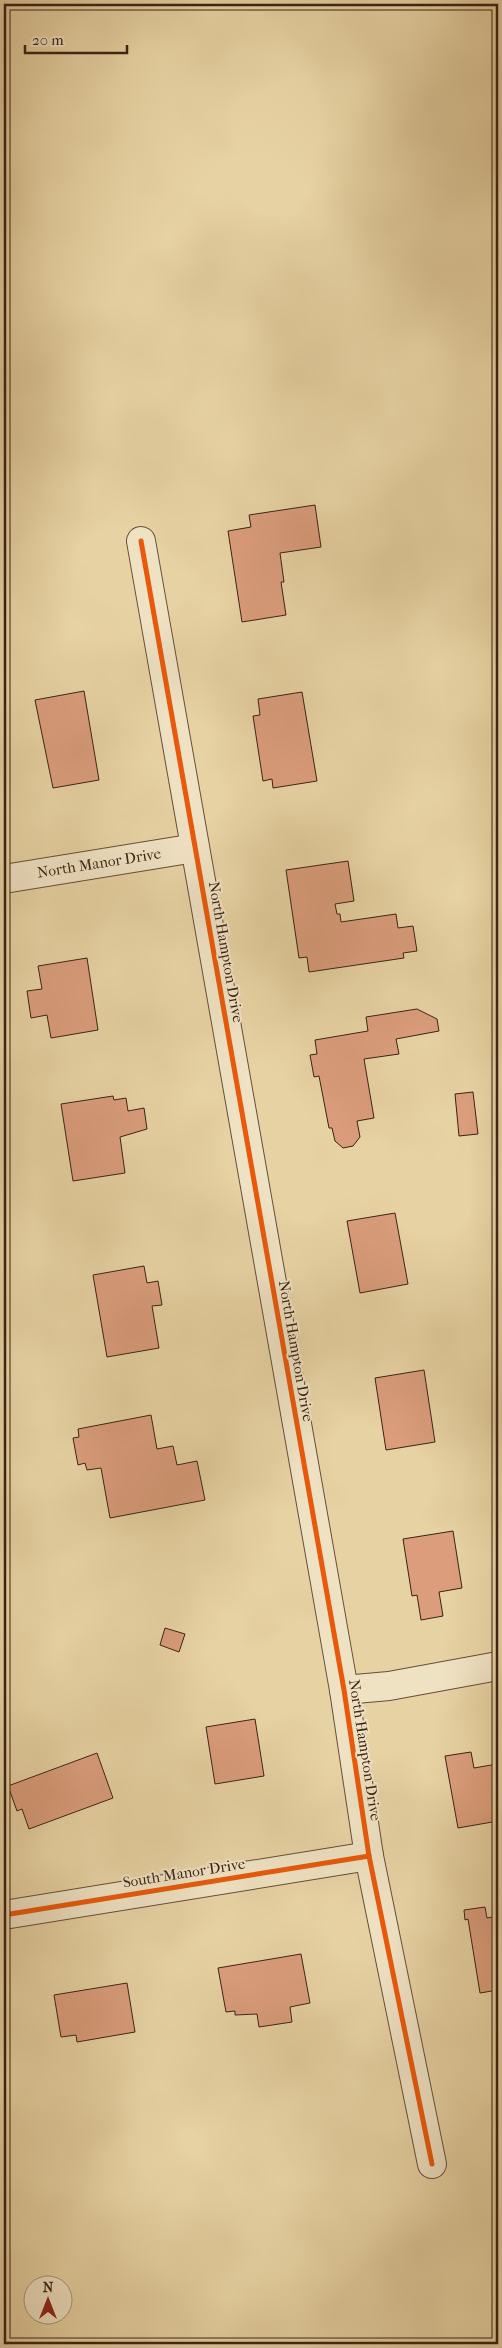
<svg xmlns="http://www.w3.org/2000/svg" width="502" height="2348" font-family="'IM FELL French Canon',serif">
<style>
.building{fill:#db9d7c;stroke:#3b2215}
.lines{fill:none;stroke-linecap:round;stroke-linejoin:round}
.minor-casing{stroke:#664e38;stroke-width:30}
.minor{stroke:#efe2c3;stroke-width:28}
.cycleway-casing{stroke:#efe2c3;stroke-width:8}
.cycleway{stroke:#e8590c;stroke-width:5}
.labels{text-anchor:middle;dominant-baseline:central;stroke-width:4;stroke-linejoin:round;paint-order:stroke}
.street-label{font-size:15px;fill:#3b2215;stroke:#efe2c3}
</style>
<rect width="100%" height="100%" fill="#e7d2a3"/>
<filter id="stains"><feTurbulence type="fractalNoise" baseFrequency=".004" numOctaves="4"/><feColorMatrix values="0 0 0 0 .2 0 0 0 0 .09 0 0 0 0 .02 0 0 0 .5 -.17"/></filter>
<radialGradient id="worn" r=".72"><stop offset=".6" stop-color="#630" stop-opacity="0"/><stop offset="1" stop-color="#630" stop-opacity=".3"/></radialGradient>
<g class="building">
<path d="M315 505 321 547 280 553 284 582H281L286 615 242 622 228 531 251 527 249 515Z"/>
<path d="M84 691 99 780 53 788 35 700Z"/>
<path d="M302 692 317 781 273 788 272 779 263 781 253 716 260 715 258 699Z"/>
<path d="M348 861 354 901 335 904 337 914H340L341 922 396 914 398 928 413 926 417 951 403 953 404 958 309 972 307 957 299 958 286 870Z"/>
<path d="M87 958 98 1030 51 1038 47 1015 31 1018 27 991 42 989 38 966Z"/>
<path d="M417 1009 437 1019 439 1031 396 1039 399 1054 364 1059 374 1118 357 1121 360 1137 353 1146 343 1148 335 1141 332 1128H329L319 1076 314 1077 310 1055 317 1054 315 1040 368 1031 366 1017Z"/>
<path d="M473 1092 478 1134 459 1136 455 1094Z"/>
<path d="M113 1096 114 1100 126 1098 128 1111 144 1108 147 1129 120 1137 125 1173 73 1181 61 1104Z"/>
<path d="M395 1213 408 1284 360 1293 347 1221Z"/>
<path d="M144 1266 147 1283 158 1281 162 1305 152 1306 159 1348 107 1357 93 1275Z"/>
<path d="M424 1370 435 1442 386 1450 375 1378Z"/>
<path d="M151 1415 157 1449 173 1446 177 1465 197 1461 205 1500 110 1518 101 1468 87 1470 85 1463 78 1465 73 1438 79 1437 78 1429Z"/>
<path d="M453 1531 462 1588 439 1592 443 1616 421 1620 417 1595 412 1596 403 1539Z"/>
<path d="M165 1628 185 1634 179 1652 160 1645Z"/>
<path d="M255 1719 264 1776 215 1784 206 1727Z"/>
<path d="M471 1752 474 1768 497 1764 498 1821 458 1828 445 1756Z"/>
<path d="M97 1753 113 1798 29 1829 22 1809 17 1811 8 1786Z"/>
<path d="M485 1907 487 1918 498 1916V1990L480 1993 468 1919 465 1920 464 1910Z"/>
<path d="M301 1954 310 2003 290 2007 292 2022 259 2027 257 2014 235 2015V2011L226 2012 218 1968Z"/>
<path d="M127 1983 135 2032 77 2042 76 2035 61 2037 54 1995Z"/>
<path d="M498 2058V2088L493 2059Z"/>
</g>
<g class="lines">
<defs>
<g id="minor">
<path d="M141 541 344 1690 369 1856 432 2164"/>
<path d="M4 879 195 848"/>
<path d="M344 1690 389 1686 498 1666"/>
<path d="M4 1915 369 1856"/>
</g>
</defs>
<use href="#minor" class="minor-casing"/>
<use href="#minor" class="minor"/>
<defs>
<g id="cycleway">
<path d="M141 541 344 1690 369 1856 432 2164"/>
<path d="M4 1915 369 1856"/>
</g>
</defs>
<use href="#cycleway" class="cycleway-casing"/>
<use href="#cycleway" class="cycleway"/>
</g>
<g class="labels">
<g class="street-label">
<text transform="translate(99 863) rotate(-9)">North Manor Drive</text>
<text transform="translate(226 952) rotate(80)">North Hampton Drive</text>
<text transform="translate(296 1351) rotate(80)">North Hampton Drive</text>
<text transform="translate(365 1750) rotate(81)">North Hampton Drive</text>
<text transform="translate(184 1873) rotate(-9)">South Manor Drive</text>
</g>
</g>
<rect width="502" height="2348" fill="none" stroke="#e7d2a3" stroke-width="20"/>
<rect x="5" y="5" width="492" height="2338" fill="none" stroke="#3b2215" stroke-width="2.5"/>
<rect x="10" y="10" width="482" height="2328" fill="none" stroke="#3b2215"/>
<g transform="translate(48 2300)"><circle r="24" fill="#efe2c3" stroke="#a7957d"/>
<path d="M0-4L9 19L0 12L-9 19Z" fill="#8f2418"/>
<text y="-8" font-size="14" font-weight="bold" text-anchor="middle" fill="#3b2215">N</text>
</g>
<path d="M25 45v8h102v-8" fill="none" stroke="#3b2215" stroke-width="2.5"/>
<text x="32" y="45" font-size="15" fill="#3b2215" stroke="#efe2c3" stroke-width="4" paint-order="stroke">20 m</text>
<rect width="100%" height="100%" filter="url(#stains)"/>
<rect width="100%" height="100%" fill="url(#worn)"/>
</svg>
